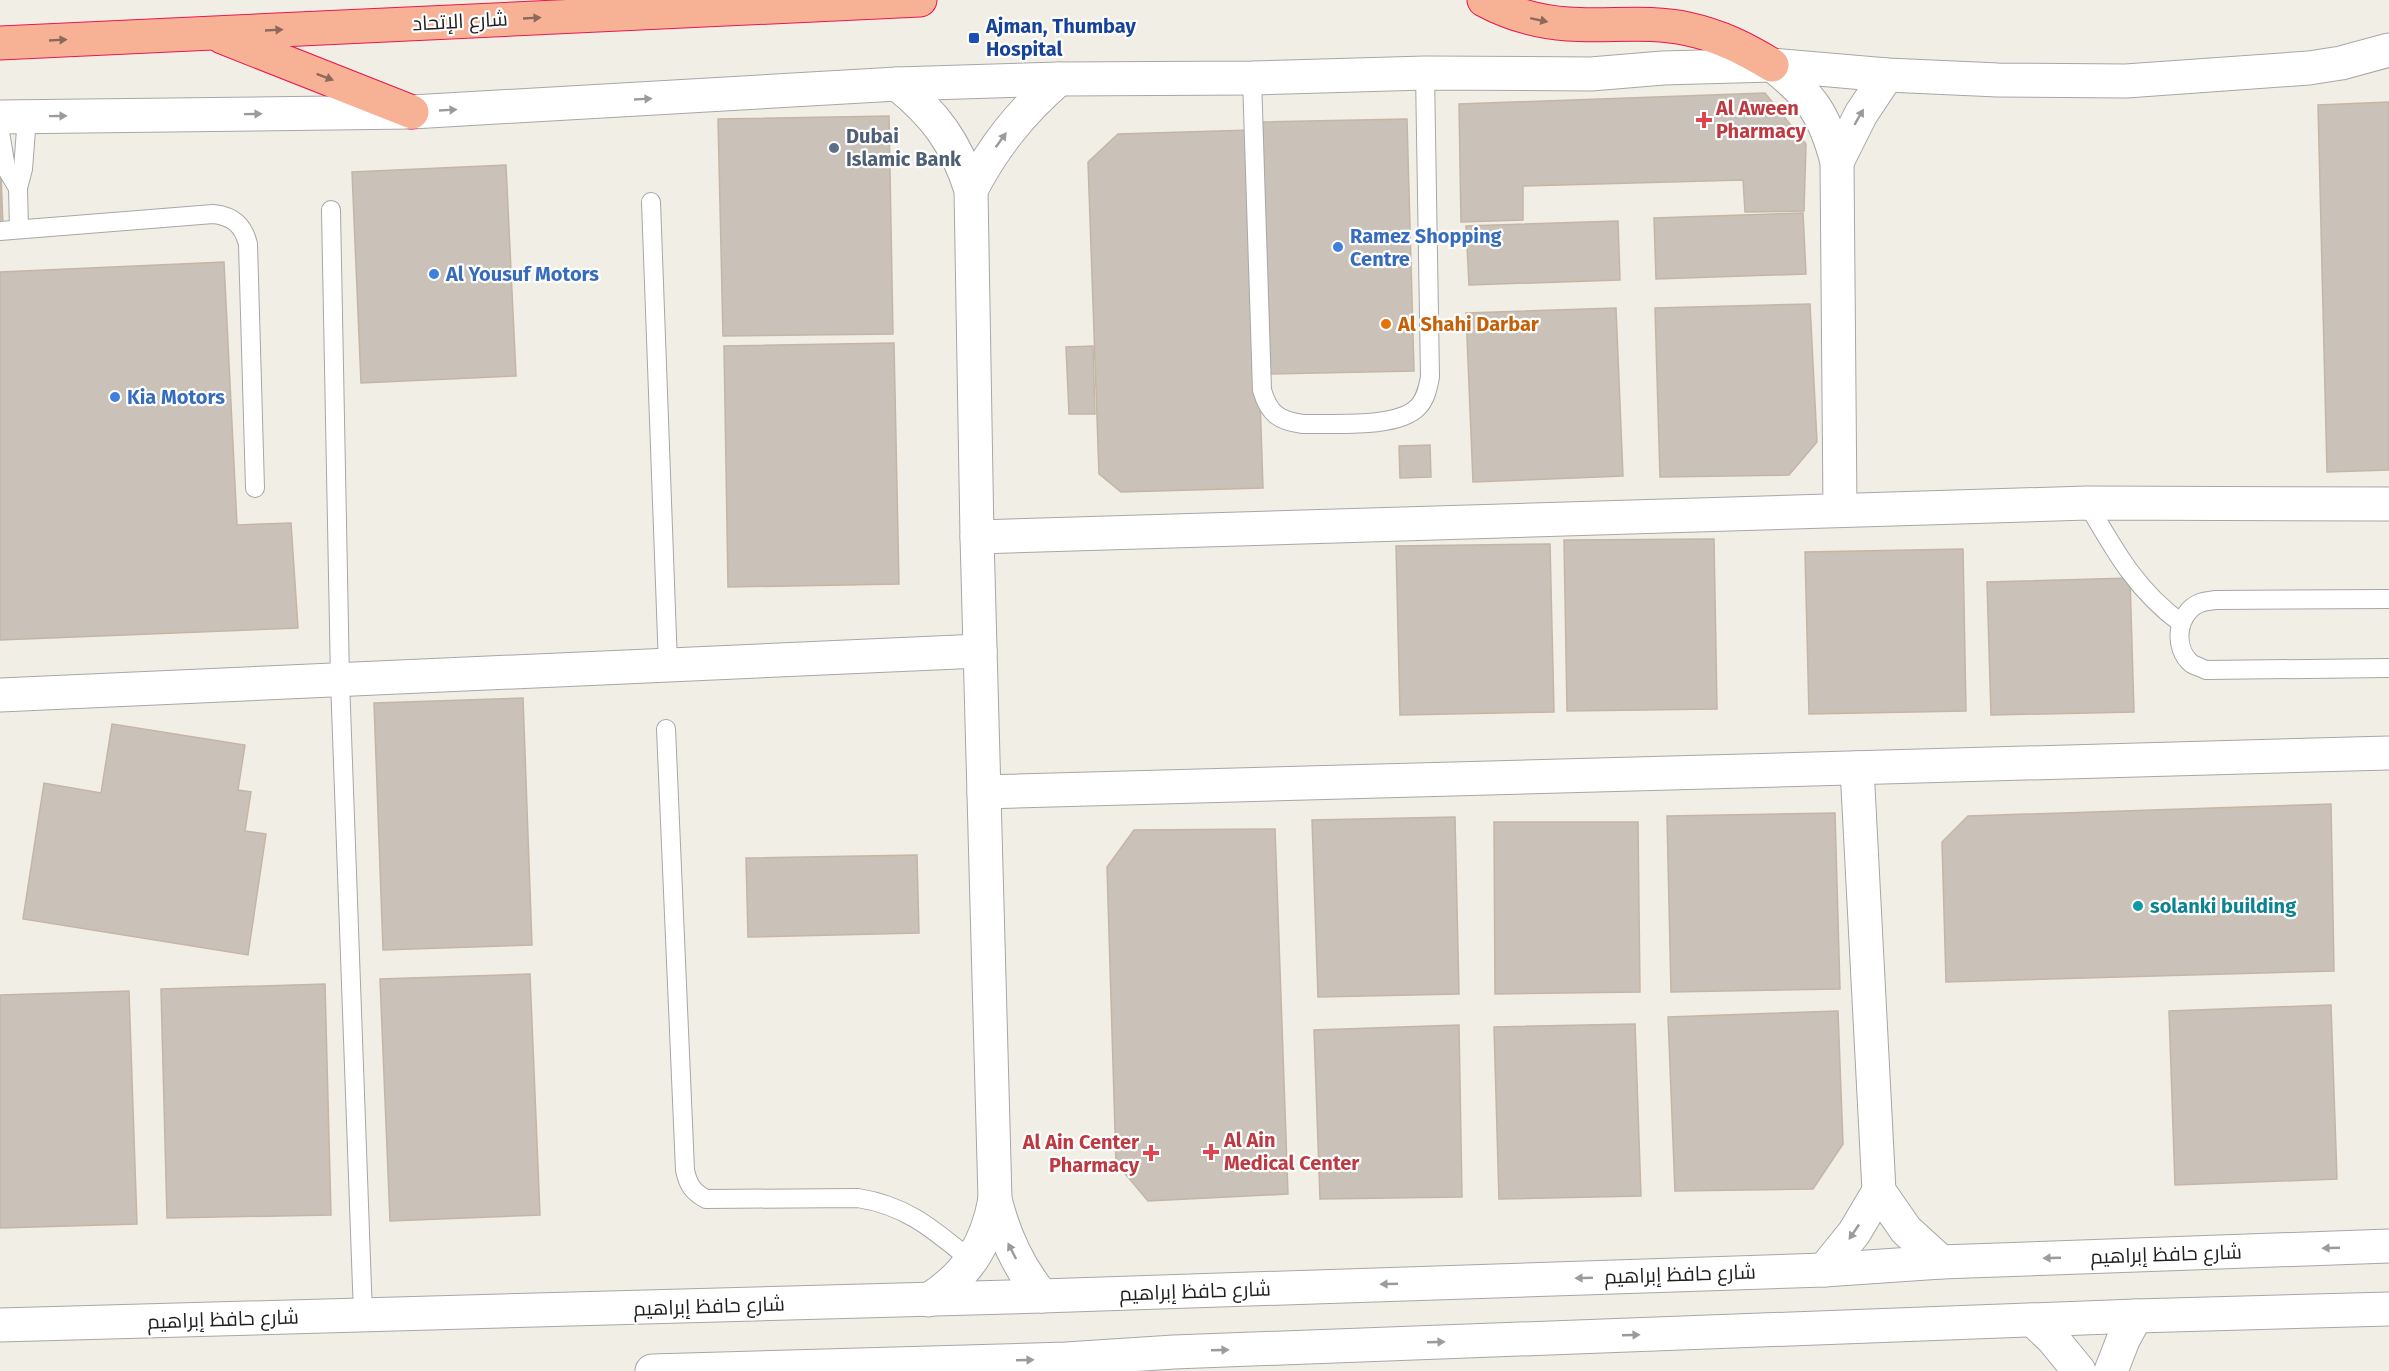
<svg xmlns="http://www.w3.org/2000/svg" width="2389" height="1371" font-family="'Fira Sans',Cairo,sans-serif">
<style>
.building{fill:#cac1b8;stroke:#c4b6a6;stroke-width:1.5}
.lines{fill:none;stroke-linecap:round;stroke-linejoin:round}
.service-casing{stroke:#a7a7a7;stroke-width:20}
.minor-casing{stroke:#a7a7a7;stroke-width:35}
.tertiary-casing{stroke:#a7a7a7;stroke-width:35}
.trunk-casing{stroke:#eb164d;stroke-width:35}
.service{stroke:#fff;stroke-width:18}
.minor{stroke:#fff;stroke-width:33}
.tertiary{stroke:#fff;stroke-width:33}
.trunk{stroke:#f7b296;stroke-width:33}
.oneway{fill:#8c695b}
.oneway2{fill:#9b9b9b}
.transit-dot{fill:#1a4fb4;stroke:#fff;stroke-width:2}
.health-dot{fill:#e0444e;stroke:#fff;stroke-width:2}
.service-dot{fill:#5c6f8a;stroke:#fff;stroke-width:2}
.shop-dot{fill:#3f7fe0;stroke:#fff;stroke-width:2}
.food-dot{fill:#e8710a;stroke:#fff;stroke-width:2}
.culture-dot{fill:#0f9aa8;stroke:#fff;stroke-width:2}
.labels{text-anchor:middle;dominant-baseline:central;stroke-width:4.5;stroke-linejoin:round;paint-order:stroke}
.street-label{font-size:20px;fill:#202020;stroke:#fff}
.transit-label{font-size:20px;font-weight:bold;fill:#164399;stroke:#fff;text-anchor:start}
.health-label{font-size:20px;font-weight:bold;fill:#be3a42;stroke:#fff;text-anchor:start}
.service-label{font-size:20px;font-weight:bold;fill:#4e5e75;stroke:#fff;text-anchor:start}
.shop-label{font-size:20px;font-weight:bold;fill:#366cbe;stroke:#fff;text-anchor:start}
.food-label{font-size:20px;font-weight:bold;fill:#c56008;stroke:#fff;text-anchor:start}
.culture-label{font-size:20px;font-weight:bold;fill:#0d838f;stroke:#fff;text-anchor:start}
</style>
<rect width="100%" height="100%" fill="#f1eee5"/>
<g class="building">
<path d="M1765 93 1806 144 1804 211 1745 212 1743 180 1523 186V220L1461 222 1459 104Z"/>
<path d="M2389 102V470L2327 472 2318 105Z"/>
<path d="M889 116 893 334 723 336 718 119Z"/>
<path d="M1407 119 1414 371 1268 374 1262 122Z"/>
<path d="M1251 130 1263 488 1121 492 1099 474 1088 162 1118 134Z"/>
<path d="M506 165 516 376 361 383 352 172Z"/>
<path d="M0 175H1L3 225H0Z"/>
<path d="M1803 213 1806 274 1656 279 1654 218Z"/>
<path d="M1618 221 1620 280 1469 285 1466 226Z"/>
<path d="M224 262 237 525 291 523 298 628 0 640V272Z"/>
<path d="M1810 304 1817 442 1789 475 1660 477 1655 308Z"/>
<path d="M1616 308 1623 476 1473 482 1466 313Z"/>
<path d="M894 343 899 584 728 587 724 346Z"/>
<path d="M1093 346 1095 414H1069L1066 347Z"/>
<path d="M1430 445 1431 477 1400 478 1399 446Z"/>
<path d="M1714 539 1717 709 1567 711 1564 540Z"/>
<path d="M1550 544 1554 712 1400 715 1396 546Z"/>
<path d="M1963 549 1966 711 1809 714 1805 552Z"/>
<path d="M2130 578 2134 712 1991 715 1987 582Z"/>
<path d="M523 698 532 945 383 950 374 703Z"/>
<path d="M112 724 245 745 238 790 251 792 245 831 266 834 248 955 23 919 44 783 101 793Z"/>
<path d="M2331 804 2334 971 1946 982 1942 842 1968 816Z"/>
<path d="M1835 813 1840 989 1671 992 1667 816Z"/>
<path d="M1455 817 1459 994 1318 997 1312 820Z"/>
<path d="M1494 822H1638L1640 992 1495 994Z"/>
<path d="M1275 829 1288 1194 1148 1201 1116 1163 1107 867 1134 830Z"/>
<path d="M917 855 919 933 748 937 746 858Z"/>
<path d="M530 974 540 1215 390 1221 380 979Z"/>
<path d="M325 984 331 1215 167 1218 161 989Z"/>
<path d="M129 991 137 1224 0 1228V995Z"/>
<path d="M2331 1005 2337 1179 2175 1185 2169 1011Z"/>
<path d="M1838 1011 1843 1144 1813 1189 1675 1191 1668 1017Z"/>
<path d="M1635 1024 1641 1196 1499 1199 1494 1027Z"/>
<path d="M1459 1025 1462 1197 1320 1199 1314 1030Z"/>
</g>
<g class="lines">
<defs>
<g id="service">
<path d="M1252 78 1262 390C1269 414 1279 421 1303 424 1332 423 1397 429 1418 407 1426 399 1428 387 1430 377L1425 73"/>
<path d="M0 132 6 168 18 188"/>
<path d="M651 202 668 665"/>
<path d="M331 210 340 680 363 1315"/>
<path d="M19 229 18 188 23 169 27 117"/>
<path d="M0 231 213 214C233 216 243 225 248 244L255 488"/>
<path d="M2087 503C2115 551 2136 590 2181 623"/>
<path d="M2389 599 2215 600C2211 601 2204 601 2200 603 2177 612 2172 648 2192 664 2196 666 2202 668 2206 670L2389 668"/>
<path d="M666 729 685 1170C688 1185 693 1192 706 1199L858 1198C908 1206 934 1230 972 1261"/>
</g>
<g id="minor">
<path d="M1772 65C1811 95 1825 115 1837 162L1840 510"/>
<path d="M897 84C935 114 956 143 971 190L977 537 995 1199C1004 1236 1018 1267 1042 1296"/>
<path d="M1837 162 1861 114 1887 75"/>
<path d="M971 190C994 146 1021 112 1059 79"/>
<path d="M977 537 2087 503 2389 504"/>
<path d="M0 695 980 651"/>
<path d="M1857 768 1879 1191 1906 1230 1941 1262"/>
<path d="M984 792 2389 753"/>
<path d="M1824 1270 1854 1233 1879 1191"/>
<path d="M928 1300C967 1276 987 1244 995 1199"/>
<path d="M2033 1320 2053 1339 2079 1371"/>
<path d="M2111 1371 2123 1340 2136 1316"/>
</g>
<g id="tertiary">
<path d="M0 117 412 112 897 84 1059 79 1252 78 1425 73 1591 74 1663 68 1772 65 1887 75 1998 80 2126 81 2309 68 2341 63 2389 50"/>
<path d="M0 1325 1042 1296 1824 1270 1941 1262 2389 1246"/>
<path d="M652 1371 1066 1359 1174 1352 2136 1316 2389 1309"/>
</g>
<g id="trunk">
<path d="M1484 0C1510 14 1538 22 1568 24 1607 27 1649 20 1688 29 1720 36 1744 48 1772 65"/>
<path d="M222 37 412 112"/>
<path d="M0 43 920 0"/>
</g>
</defs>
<use href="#service" class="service-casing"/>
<use href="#minor" class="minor-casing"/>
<use href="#tertiary" class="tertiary-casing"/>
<use href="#trunk" class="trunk-casing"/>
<use href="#service" class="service"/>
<use href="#minor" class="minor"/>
<use href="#tertiary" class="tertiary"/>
<use href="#trunk" class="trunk"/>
</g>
<defs><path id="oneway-solid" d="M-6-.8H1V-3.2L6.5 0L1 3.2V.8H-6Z" transform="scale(1.5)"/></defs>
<g class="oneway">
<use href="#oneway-solid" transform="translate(532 18) rotate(-3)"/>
<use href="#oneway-solid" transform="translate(1539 20) rotate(12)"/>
<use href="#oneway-solid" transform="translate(274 30) rotate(-3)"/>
<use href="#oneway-solid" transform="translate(58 40) rotate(-3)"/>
<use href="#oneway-solid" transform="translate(325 77) rotate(21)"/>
</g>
<g class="oneway2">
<use href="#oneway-solid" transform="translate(643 99) rotate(-3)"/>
<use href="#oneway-solid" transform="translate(448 110) rotate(-3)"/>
<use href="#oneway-solid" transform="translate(253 114) rotate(-1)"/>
<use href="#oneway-solid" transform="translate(58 116) rotate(-1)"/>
<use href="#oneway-solid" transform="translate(1859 117) rotate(-60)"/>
<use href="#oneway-solid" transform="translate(1001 140) rotate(-54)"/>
<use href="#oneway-solid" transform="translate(1854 1232) rotate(124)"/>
<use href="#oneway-solid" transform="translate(2331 1248) rotate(178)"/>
<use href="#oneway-solid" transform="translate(1012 1251) rotate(-117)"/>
<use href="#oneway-solid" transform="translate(2052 1258) rotate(178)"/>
<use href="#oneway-solid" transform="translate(1584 1278) rotate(178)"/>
<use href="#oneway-solid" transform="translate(1389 1284) rotate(178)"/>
<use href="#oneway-solid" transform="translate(1631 1335) rotate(-2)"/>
<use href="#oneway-solid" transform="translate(1436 1342) rotate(-2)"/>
<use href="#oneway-solid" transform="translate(1220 1350) rotate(-2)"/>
<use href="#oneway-solid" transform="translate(1025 1360) rotate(-2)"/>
</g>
<rect class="transit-dot" x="968" y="32" width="12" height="12" rx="3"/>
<g class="health-dot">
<path d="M1701 111h6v6h6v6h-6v6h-6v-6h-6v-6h6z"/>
<path d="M1208 1143h6v6h6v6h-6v6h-6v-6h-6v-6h6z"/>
<path d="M1148 1144h6v6h6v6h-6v6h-6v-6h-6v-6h6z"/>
</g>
<circle class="service-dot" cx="834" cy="148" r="6"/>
<g class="shop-dot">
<circle cx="1338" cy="247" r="6"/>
<circle cx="434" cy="274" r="6"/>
<circle cx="115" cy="397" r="6"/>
</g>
<circle class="food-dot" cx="1386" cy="324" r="6"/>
<circle class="culture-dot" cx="2138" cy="906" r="6"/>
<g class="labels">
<g class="street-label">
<text transform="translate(460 21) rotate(-3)">شارع الإتحاد</text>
<text transform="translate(2166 1254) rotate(-2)">شارع حافظ إبراهيم</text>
<text transform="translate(1680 1274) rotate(-2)">شارع حافظ إبراهيم</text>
<text transform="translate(1195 1291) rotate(-2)">شارع حافظ إبراهيم</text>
<text transform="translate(709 1306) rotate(-2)">شارع حافظ إبراهيم</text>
<text transform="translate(223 1319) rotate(-2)">شارع حافظ إبراهيم</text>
</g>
<g class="transit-label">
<text x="986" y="26">Ajman, Thumbay<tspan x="986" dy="23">Hospital</tspan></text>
</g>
<g class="health-label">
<text x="1716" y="108">Al Aween<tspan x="1716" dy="23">Pharmacy</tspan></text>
<text x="1224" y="1140">Al Ain<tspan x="1224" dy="23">Medical Center</tspan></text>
<text x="1139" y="1142" text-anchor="end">Al Ain Center<tspan x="1139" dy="23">Pharmacy</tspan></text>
</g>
<g class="service-label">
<text x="846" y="136">Dubai<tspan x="846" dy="23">Islamic Bank</tspan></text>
</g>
<g class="shop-label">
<text x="1350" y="236">Ramez Shopping<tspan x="1350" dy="23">Centre</tspan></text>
<text x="446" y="274">Al Yousuf Motors</text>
<text x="127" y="397">Kia Motors</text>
</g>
<g class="food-label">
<text x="1398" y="324">Al Shahi Darbar</text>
</g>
<g class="culture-label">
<text x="2150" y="906">solanki building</text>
</g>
</g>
</svg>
